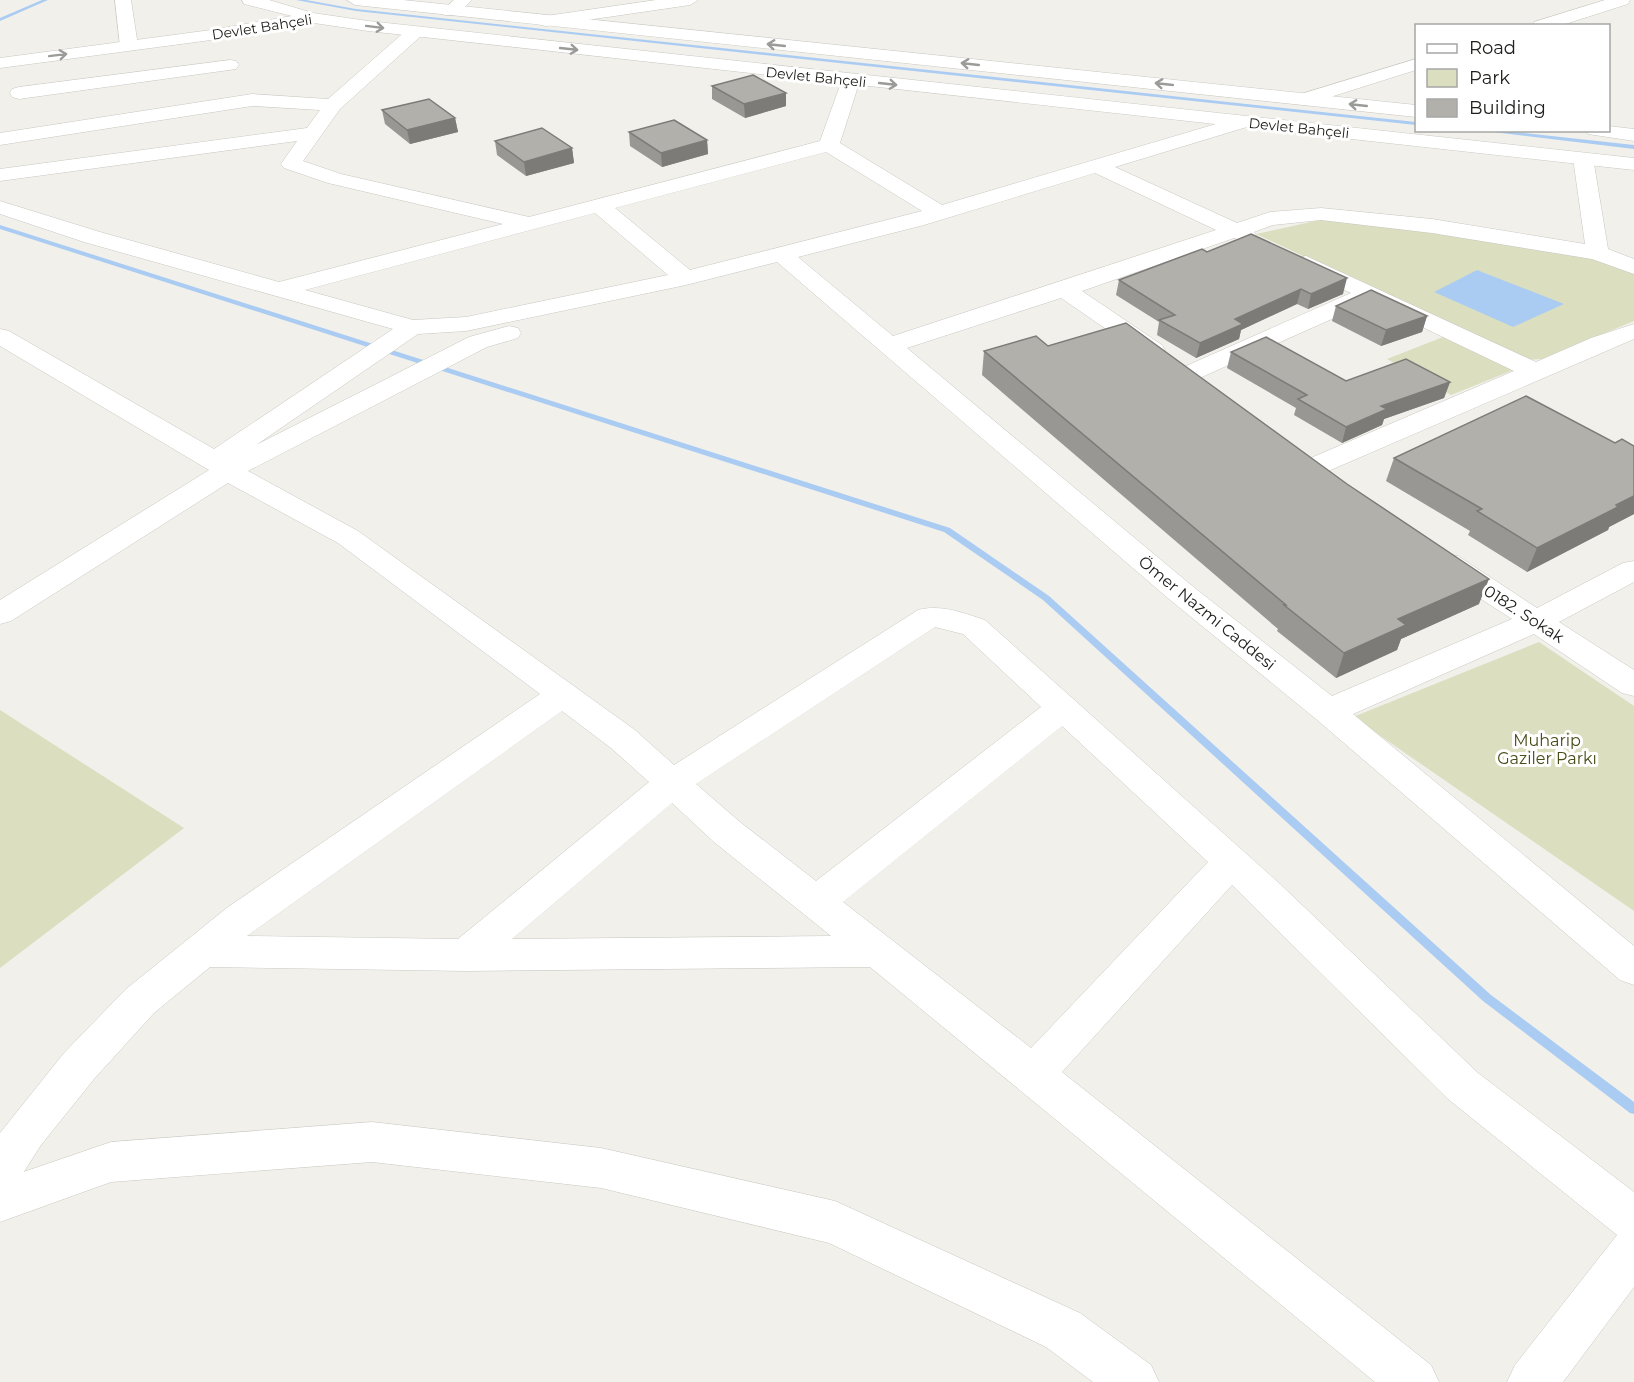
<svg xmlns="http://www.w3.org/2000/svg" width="1634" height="1382" font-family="Montserrat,sans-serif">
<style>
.green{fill:#dbdfc0}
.water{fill:#abccf2}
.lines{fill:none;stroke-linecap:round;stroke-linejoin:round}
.stream{fill:#abccf2;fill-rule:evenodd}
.street-casing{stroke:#c8c7c1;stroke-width:1}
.secondary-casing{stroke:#c8c7c1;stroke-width:1}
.street{fill:#fff;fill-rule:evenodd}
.secondary{fill:#fff;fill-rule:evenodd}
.wall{fill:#999793}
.shaded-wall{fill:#7d7b78}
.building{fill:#b2b0ab;stroke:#7d7b78;stroke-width:1.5}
.oneway{stroke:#9b9b9a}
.labels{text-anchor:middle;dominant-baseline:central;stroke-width:6;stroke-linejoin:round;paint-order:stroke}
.far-street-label{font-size:14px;fill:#21201e;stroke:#fff}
.street-label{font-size:16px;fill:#21201e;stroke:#fff}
.park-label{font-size:16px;fill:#484c17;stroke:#fff}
</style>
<rect width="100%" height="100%" fill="#f2f0eb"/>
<g class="green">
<path d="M1320 220 1449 233 1593 258 1634 274V321L1542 359 1525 360 1256 234Z"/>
<path d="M1443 337 1516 369 1451 395 1387 359Z"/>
<path d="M1539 642 1634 706V911L1353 717Z"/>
<path d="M0 710 184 828 0 968Z"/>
</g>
<path class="water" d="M1477 270 1564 304 1513 327 1434 292Z"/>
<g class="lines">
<g class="stream">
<path d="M42 0H48L0 21V18Z"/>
<path d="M296 0H306L356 9 1416 122V125L356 11Z"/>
<path d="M1476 130H1497L1634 145V149Z"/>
<path d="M0 225 950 528 1049 596 1491 995 1634 1102V1114L1630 1113 1483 1001 1043 600 944 532 0 229Z"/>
</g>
<defs>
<g id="street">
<path d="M115 0H131L138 46 135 50H123L120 46Z"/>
<path d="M454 0H472L456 15H444L442 11Z"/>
<path d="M656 0H698L690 5 546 26 540 25 537 21 540 17 546 16Z"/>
<path d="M1605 0H1630L1628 4 1559 26H1532L1534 22Z"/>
<path d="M415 27 421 28 424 32 421 36 340 109 303 161 341 174 529 217 820 141 842 80 844 76H858L860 80 840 143 942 205 1243 116 1250 118 1253 122 1250 126 1115 167 1237 223 1270 212 1321 208 1432 219 1585 244 1573 158 1576 154H1590L1593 158 1608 249 1634 259V274L1592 259 1432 233 1321 220 1273 225 1254 232 1256 235 1253 240 1245 242 1234 238 1082 291 1162 345 1165 350 1162 355 1153 357 1144 355 1061 298 907 348 1191 585 1332 696 1512 619 1436 570 1432 563 1436 556 1447 554 1458 556 1537 608 1623 563 1634 561V582L1559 622 1634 670V696L1622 693 1534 634 1353 714 1634 946V985L1620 980 1316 719 1169 599 777 262 686 285 466 331 418 334 256 445 469 337 509 326 518 328 521 333 518 338 487 347 248 471 358 531 635 730 674 765 918 610C941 604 963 613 985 620L1280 884 1478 1073 1634 1192V1287L1563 1382H1507L1515 1365 1617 1235 1448 1099 1232 885 1062 1072 1431 1365 1439 1382H1375L870 967 466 971 210 967 154 1013 94 1079 41 1145 16 1184 0 1190V1133L64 1053 126 989 228 907 540 694 338 543 228 483 11 621 0 624V600L209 470 0 346V329L9 331 214 449 393 329 84 242 0 214V201L100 232 279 282 503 224 328 183 284 168 281 164 297 141 0 181V169L307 128 320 110 252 106 0 145V133L252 94 328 99 409 28ZM826 152 922 211 690 270 615 208ZM1095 173 1216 230 893 336 798 257 924 225ZM595 213 668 275 466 317 413 320 305 290ZM935 627 963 634 1041 707 816 881 740 822 696 784ZM562 711 611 748 649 782 458 939 247 936ZM1062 726 1208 862 1031 1048 843 902ZM672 803 714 842 831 936 512 939Z"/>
<path d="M1416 59V70L1305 105 1298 103 1296 99 1298 95Z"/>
<path d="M230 60 236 61 239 65 236 69 19 99 12 97 10 93 12 89 19 87Z"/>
<path d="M1306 256 1536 362 1591 338 1634 324V339L1319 475 1309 477 1299 475 1295 469 1299 463 1514 371 1370 302 1195 380 1186 383 1177 380 1173 375 1177 370 1351 293 1298 268 1295 263 1298 258Z"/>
</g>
<g id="secondary">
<path d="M242 0H269L313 13 368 21 1634 158V170L368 31 314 23 211 40 0 68V58L211 30 292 16 244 4Z"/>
<path d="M347 0H403L1416 105V117L355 5Z"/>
<path d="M1608 126 1634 129V141L1588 134 1586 130H1608Z"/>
<path d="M372 1122 601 1148 835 1201 1080 1313 1151 1365 1159 1382H1093L1046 1347 829 1243 601 1188 372 1162 111 1182 0 1222V1180L111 1142Z"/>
</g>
</defs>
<use href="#street" class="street-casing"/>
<use href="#secondary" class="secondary-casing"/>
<use href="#street" class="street"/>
<use href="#secondary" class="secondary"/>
</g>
<g class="wall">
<path d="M712 86 786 106 745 118 712 99Z"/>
<path d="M382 110 455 118 458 132 410 144 385 124Z"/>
<path d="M629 132 707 140 708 154 662 167 630 146Z"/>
<path d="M495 141 572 148 574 163 526 176 497 155Z"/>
<path d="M1207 252 1343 294 1308 309 1297 304 1241 330 1239 339 1196 358 1157 335 1159 322 1116 295 1119 280Z"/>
<path d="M1336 306 1427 316 1422 332 1381 346 1332 321Z"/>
<path d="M1048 346 1479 604 1401 639 1397 650 1336 678 1277 631 1278 629 982 375 984 351Z"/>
<path d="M1231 352 1346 381 1450 382 1444 398 1384 419 1382 425 1342 443 1294 415 1296 408 1227 368Z"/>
<path d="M1615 443 1634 446V514L1609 527 1608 530 1527 572 1468 535 1470 531 1386 481 1394 458Z"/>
</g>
<g class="shaded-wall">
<path d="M786 93V106L745 118 744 104Z"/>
<path d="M455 118 458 132 410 144 407 130Z"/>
<path d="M707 140 708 154 662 167 661 153Z"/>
<path d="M572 148 574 163 526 176 524 162Z"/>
<path d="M1347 278 1343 294 1308 309 1311 294Z"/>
<path d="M1301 289 1297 304 1241 330 1239 339 1196 358 1200 343 1235 319Z"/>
<path d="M1427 316 1422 332 1381 346 1386 330Z"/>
<path d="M1450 382 1444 398 1384 419 1382 425 1342 443 1346 427 1381 406Z"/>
<path d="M1634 496V514L1609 527 1608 530 1527 572 1537 548Z"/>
<path d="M1489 579 1479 604 1401 639 1397 650 1336 678 1344 653 1398 619Z"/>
</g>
<g class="building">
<path d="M753 75 786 93 744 104 712 86Z"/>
<path d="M429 99 455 118 407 130 382 110Z"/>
<path d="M674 120 707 140 661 153 629 132Z"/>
<path d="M542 128 572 148 524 162 495 141Z"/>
<path d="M1251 234 1347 278 1311 294 1301 289 1235 319 1243 324 1200 343 1159 320 1175 315 1119 280 1202 249 1207 252Z"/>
<path d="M1371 290 1427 316 1386 330 1336 306Z"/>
<path d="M1126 323 1347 484 1489 579 1398 619 1406 625 1344 653 1284 605H1286L984 351 1036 336 1048 346Z"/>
<path d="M1266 337 1346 381 1406 359 1450 382 1381 406 1387 409 1346 427 1298 399 1307 395 1231 352Z"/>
<path d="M1526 396 1615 443 1622 439 1634 446V496L1616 505 1618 507 1537 548 1477 511 1482 509 1394 458Z"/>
</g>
<defs><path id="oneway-shaft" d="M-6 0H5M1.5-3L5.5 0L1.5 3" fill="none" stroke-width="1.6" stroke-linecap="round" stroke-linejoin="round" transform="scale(1.5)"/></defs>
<g class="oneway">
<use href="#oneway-shaft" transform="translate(375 27) rotate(7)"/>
<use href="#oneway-shaft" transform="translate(776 45) rotate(-174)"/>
<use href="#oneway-shaft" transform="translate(569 49) rotate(6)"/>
<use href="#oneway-shaft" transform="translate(58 55) rotate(-7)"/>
<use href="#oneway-shaft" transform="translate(970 64) rotate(-174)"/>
<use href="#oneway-shaft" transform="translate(888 84) rotate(6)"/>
<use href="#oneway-shaft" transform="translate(1164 84) rotate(-174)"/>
<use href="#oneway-shaft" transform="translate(1358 105) rotate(-174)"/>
</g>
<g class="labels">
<g class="far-street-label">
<text transform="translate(262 27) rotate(-9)">Devlet Bahçeli</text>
<text transform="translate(816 77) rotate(6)">Devlet Bahçeli</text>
<text transform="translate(1299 128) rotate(6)">Devlet Bahçeli</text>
</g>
<g class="street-label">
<text transform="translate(1207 613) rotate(39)">Ömer Nazmi Caddesi</text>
<text transform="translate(1524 614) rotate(33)">0182. Sokak</text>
</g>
<g class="park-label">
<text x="1547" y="740">Muharip<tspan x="1547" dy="18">Gaziler Parkı</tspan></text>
</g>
</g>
<rect x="1415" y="24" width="195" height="108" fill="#ffffff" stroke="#a6a6a5" stroke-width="1.5"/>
<rect x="1427" y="44" width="30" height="9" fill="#ffffff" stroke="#a6a6a5" stroke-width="1.5"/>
<text x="1469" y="54" font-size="18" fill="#21201e">Road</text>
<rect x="1427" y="69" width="30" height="18" fill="#dbdfc0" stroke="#a6a6a5" stroke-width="1.5"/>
<text x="1469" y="84" font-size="18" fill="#21201e">Park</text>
<rect x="1427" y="99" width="30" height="18" fill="#b2b0ab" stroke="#a6a6a5" stroke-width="1.5"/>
<text x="1469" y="114" font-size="18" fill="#21201e">Building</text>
</svg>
